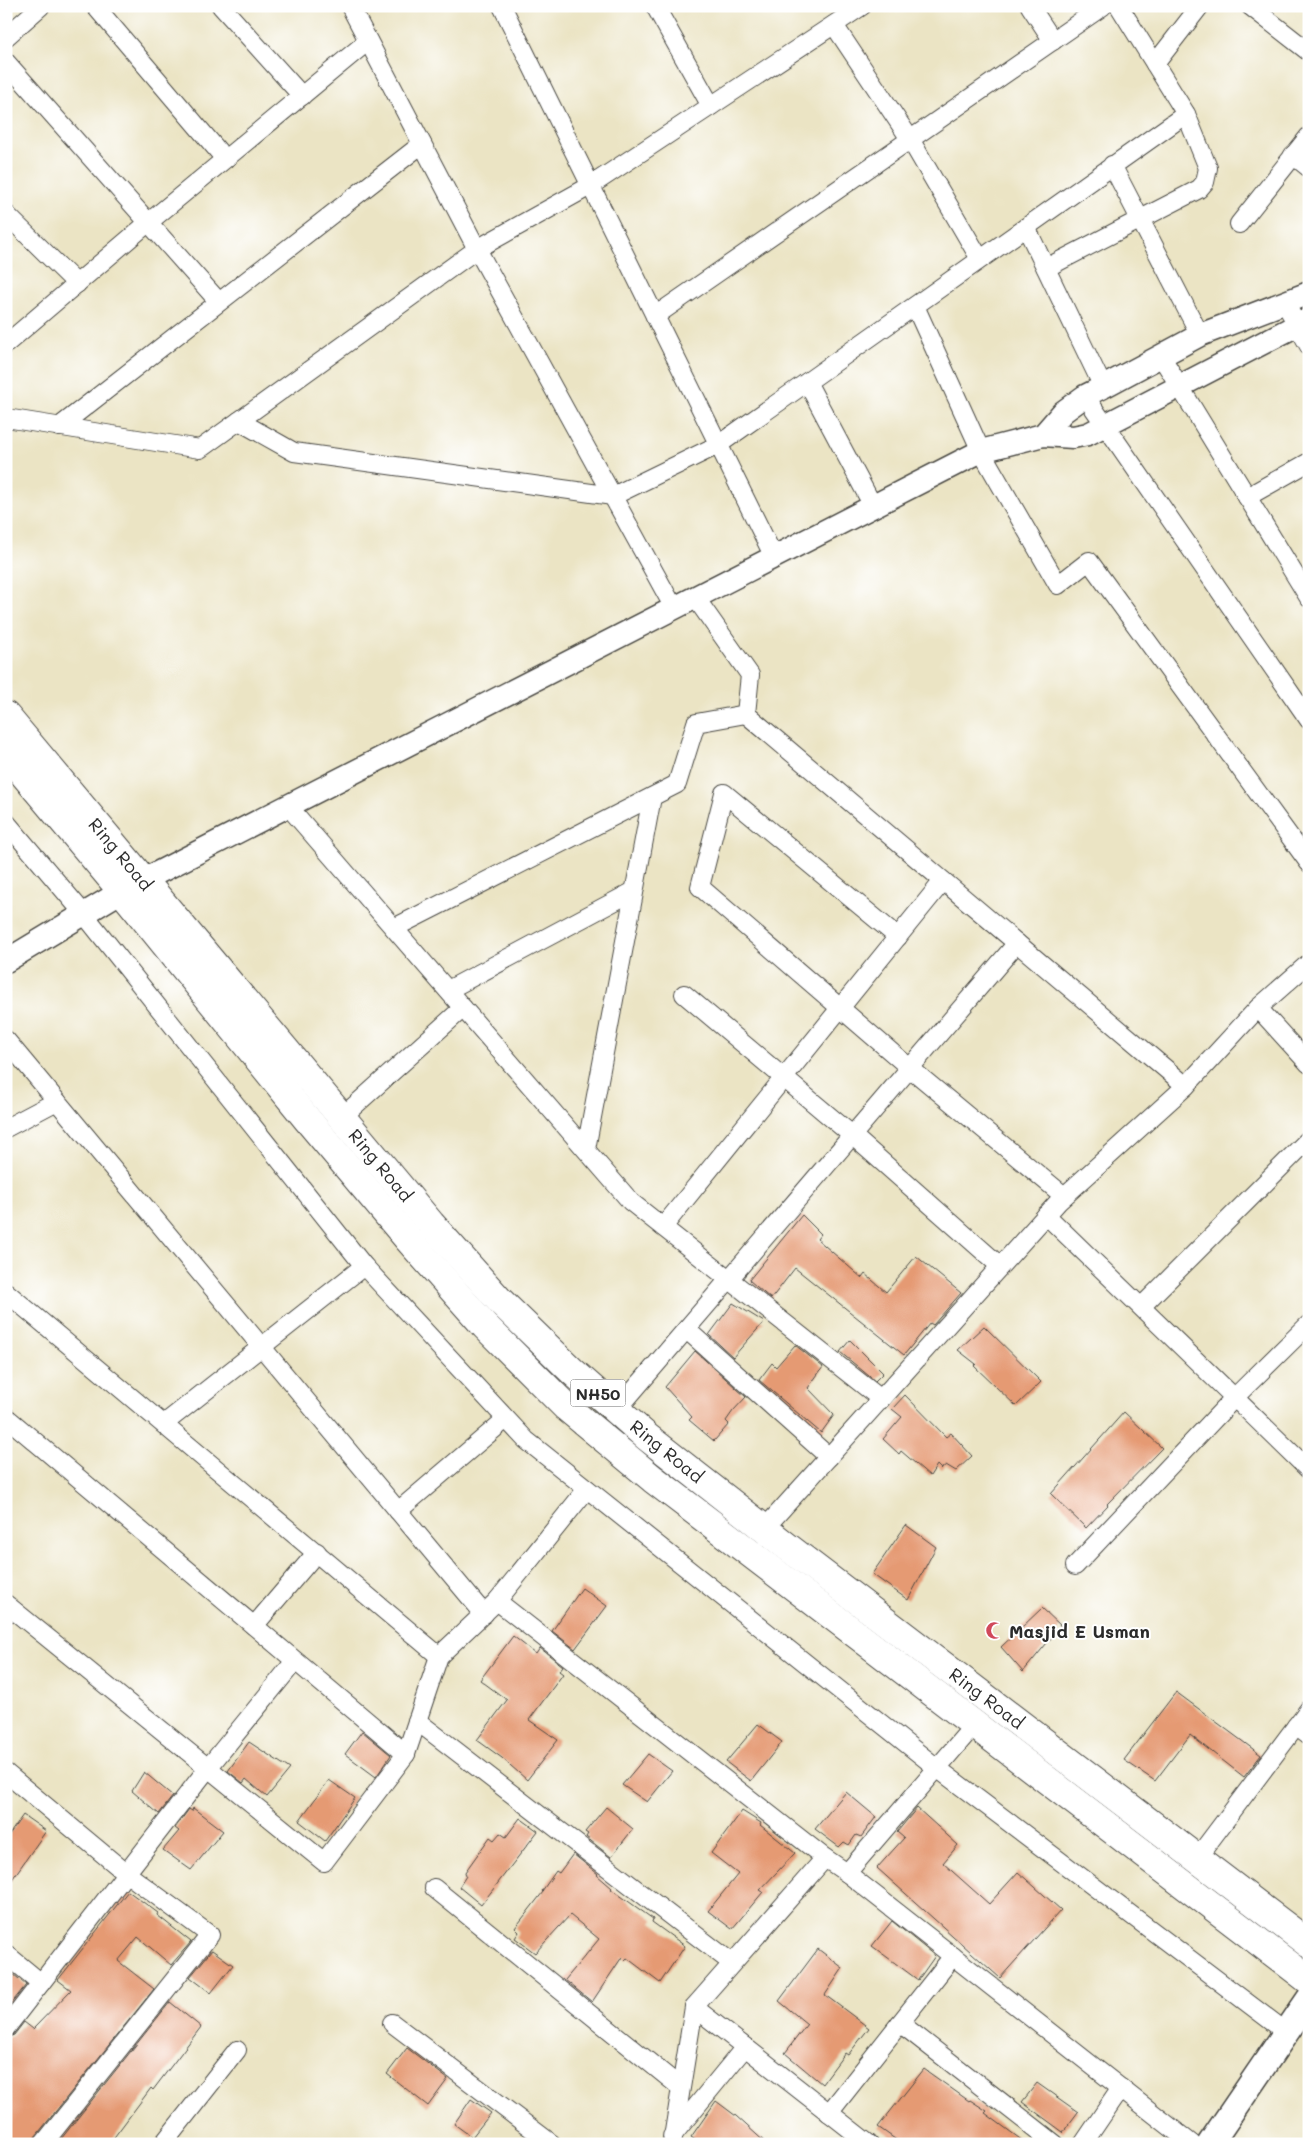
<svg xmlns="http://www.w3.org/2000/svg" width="1315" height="2150" font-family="Mali,sans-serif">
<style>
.building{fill:#e59a73}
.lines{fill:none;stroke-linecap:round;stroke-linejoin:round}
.minor-casing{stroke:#484742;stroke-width:20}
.tertiary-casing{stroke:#484742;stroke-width:25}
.secondary-casing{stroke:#484742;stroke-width:28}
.trunk-casing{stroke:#484742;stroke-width:30}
.minor{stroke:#fff;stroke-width:18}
.tertiary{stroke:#fff;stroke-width:22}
.secondary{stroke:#fff;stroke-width:25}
.trunk{stroke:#fff;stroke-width:28}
.labels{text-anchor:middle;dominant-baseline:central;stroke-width:4;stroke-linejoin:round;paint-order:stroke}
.shield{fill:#fff;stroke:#6b6b6b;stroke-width:1}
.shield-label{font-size:16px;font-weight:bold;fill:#2b2b2b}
.street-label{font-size:18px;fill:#2b2b2b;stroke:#fff}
.poi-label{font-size:18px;font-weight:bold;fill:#2b2b2b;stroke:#fff;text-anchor:start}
</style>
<rect width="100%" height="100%" fill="#fff"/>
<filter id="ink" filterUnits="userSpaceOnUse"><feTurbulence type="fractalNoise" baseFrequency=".02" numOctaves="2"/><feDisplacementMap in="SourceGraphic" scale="10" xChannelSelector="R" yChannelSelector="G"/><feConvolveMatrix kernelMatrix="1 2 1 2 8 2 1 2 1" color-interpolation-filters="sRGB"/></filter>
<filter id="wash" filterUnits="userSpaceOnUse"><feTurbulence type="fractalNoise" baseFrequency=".0096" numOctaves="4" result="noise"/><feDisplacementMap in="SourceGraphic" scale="20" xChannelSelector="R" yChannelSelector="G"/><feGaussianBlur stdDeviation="1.12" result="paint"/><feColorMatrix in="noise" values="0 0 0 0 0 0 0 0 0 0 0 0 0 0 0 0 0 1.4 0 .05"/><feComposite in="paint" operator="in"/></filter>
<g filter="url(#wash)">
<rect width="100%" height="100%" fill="#ebe4c4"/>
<g id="blocks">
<g class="building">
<path d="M802 1215 821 1234 817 1239 862 1278 865 1274 886 1292 916 1256 961 1293 933 1325 930 1323 904 1355 795 1268 771 1299 749 1280Z"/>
<path d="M733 1303 764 1322 733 1357 709 1335Z"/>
<path d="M984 1326 1041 1382 1016 1406 974 1366 976 1364 958 1350Z"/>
<path d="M850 1340 883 1373 875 1381 840 1352Z"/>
<path d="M795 1345 823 1367 808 1388 834 1415 821 1433 759 1380 772 1363 776 1367Z"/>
<path d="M695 1351 746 1397 733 1411 726 1421 729 1424 714 1441 689 1420 692 1417 665 1387Z"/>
<path d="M905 1395 946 1437 951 1433 972 1456 956 1471 946 1465 941 1469 937 1465 930 1476 901 1451 899 1454 883 1439 902 1417 892 1409Z"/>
<path d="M1124 1412 1162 1448 1107 1504 1108 1505 1086 1528 1051 1494Z"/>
<path d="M906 1525 936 1547 908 1600 872 1574Z"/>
<path d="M582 1588 607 1606 575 1649 552 1631Z"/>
<path d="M1042 1608 1061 1626 1023 1672 1001 1647Z"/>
<path d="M513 1636 536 1654 540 1648 563 1666 559 1671 563 1674 529 1720 558 1740 527 1780 502 1758 477 1740 507 1700 480 1680Z"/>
<path d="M1176 1692 1261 1755 1244 1777 1190 1735 1155 1781 1124 1760Z"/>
<path d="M758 1724 782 1742 751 1781 726 1762Z"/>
<path d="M362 1731 391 1755 376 1777 345 1754Z"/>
<path d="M249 1742 290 1769 267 1797 246 1779 243 1783 228 1771Z"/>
<path d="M648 1754 672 1771 647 1802 622 1785Z"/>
<path d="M144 1772 173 1796 159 1814 132 1791Z"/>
<path d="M329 1780 355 1798 325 1841 299 1821Z"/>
<path d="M846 1792 876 1817 861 1837 856 1835 849 1845 844 1842 839 1847 815 1829Z"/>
<path d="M606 1807 633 1829 611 1857 586 1837 588 1834 585 1832Z"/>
<path d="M193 1808 223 1831 191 1870 163 1850 179 1831 175 1828 189 1809 192 1811Z"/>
<path d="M917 1808 958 1845 943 1863 989 1904 1018 1872 1061 1910 1000 1978 877 1868 904 1838 897 1832Z"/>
<path d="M742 1811 761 1823 760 1825 795 1853 760 1890 763 1892 732 1929 708 1911 738 1874 711 1853Z"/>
<path d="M23 1815 46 1831 6 1888V1839Z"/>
<path d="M520 1818 538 1831 481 1905 459 1887 466 1876 465 1872 490 1837 494 1840 500 1833 506 1837Z"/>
<path d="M573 1854 598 1874 597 1875 612 1888 611 1889 653 1919 652 1922 685 1946 660 1983 627 1958 625 1960 622 1957 592 2002 565 1980 599 1939 570 1915 535 1953 515 1938 519 1932 515 1928 543 1892 542 1891 556 1871 559 1873Z"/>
<path d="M128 1891 158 1913 157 1915 191 1942 171 1965 138 1937 118 1961 154 1989 35 2137 33 2144H6V2038L14 2035 24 2022 33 2029 71 1990 58 1980Z"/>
<path d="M892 1921 935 1956 918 1980 872 1946Z"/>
<path d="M818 1949 843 1968 825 1995 869 2028 848 2055 845 2053 822 2084 785 2053 807 2024 779 2001Z"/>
<path d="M212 1950 233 1965 211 1993 190 1977Z"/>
<path d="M6 1968 26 1985 6 2010Z"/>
<path d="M170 2002 201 2027 153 2090 151 2088 109 2144H57Z"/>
<path d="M407 2048 448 2079 428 2106 387 2074Z"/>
<path d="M924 2069 969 2101 970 2100 987 2111 985 2113 1027 2144H902L878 2127Z"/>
<path d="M1037 2083 1078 2112 1063 2132 1022 2102Z"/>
<path d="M471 2099 491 2113 472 2137 454 2124Z"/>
<path d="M716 2101 736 2116 767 2144H701L691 2137Z"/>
</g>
</g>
</g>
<g filter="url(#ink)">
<use href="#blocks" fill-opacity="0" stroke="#484742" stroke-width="1"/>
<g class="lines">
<defs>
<g id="minor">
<path d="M95 6 225 159"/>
<path d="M221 6 302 96"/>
<path d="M350 6 477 249 674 608"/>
<path d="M502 6 774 557"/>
<path d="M655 6 711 106"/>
<path d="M1030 6 1053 41"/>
<path d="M1250 6 1309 52"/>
<path d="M834 25 910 139 980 259"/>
<path d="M6 37 41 6"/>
<path d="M6 62 219 302"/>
<path d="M1155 64 1200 6"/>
<path d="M1293 155 1309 168"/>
<path d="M1112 165 1200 335"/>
<path d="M6 214 77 284"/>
<path d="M1239 224 1309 136"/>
<path d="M1026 227 1103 387"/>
<path d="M1046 268 1199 189 1205 182 1208 168 1186 114"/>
<path d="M1285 303 1309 346"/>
<path d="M915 306 981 451 1058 585 1089 561 1309 863"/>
<path d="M655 316 1103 6"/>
<path d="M6 344 149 222 368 41"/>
<path d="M1161 356 1309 598"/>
<path d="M807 382 873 506"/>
<path d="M1085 396 1309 720"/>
<path d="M6 418 200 449 477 249 590 186 862 6"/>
<path d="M239 421 294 452 613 496 718 445 1186 114 1119 6"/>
<path d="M59 427 422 144"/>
<path d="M1247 497 1309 462"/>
<path d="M695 597 750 675 746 714 1186 1086 1258 1008 1309 1064"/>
<path d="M288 806 631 1202 881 1399"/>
<path d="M6 822 84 914 364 1266 526 1440 937 1768 1286 2032"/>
<path d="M394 928 677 784 696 723 746 714"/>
<path d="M898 937 724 793 700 887 911 1069 1064 1196"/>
<path d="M448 990 634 891"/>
<path d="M684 994 853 1136 1000 1266"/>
<path d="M1258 1008 1309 963"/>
<path d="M6 1040 484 1614"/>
<path d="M342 1117 463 1008"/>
<path d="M6 1128 57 1101"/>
<path d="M586 1149 652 797"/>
<path d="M1046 1215 1309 1470"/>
<path d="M663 1227 943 881"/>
<path d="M6 1292 439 1656"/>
<path d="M1142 1306 1309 1139"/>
<path d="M687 1330 829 1457"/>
<path d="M617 1410 1017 943"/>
<path d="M6 1417 406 1754 324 1862 6 1604"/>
<path d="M165 1423 364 1266"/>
<path d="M398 1511 506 1419"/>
<path d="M764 1529 1059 1201 1186 1086"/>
<path d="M1075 1566 1235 1397 1309 1324"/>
<path d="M497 1601 825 1858"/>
<path d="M254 1626 317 1552"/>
<path d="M417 1721 732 1963"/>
<path d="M1296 1726 1309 1736"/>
<path d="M406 1754 439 1656 497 1601 587 1489"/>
<path d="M6 1773 126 1873 210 1935 43 2144"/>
<path d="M1197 1858 1309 1709"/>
<path d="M847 1873 1192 2144"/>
<path d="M434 1888 680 2087"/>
<path d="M6 1954 41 1983"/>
<path d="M392 2023 552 2144"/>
<path d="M900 2023 1055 2144"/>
<path d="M6 2028 208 1768 295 1661"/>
<path d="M829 2113 953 1956"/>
<path d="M672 2136 745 2047"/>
<path d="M163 2144 237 2050"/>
<path d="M672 2144 694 2007"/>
<path d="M869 2144 694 2007 825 1858 847 1873 975 1724"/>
<path d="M1083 2144 1121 2088"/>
</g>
<g id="tertiary">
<path d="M1043 435 1063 412 1085 396 1103 387 1200 335 1309 293"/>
<path d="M6 961 122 891 981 451 1043 435 1073 437 1088 434 1309 319"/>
</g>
<path id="secondary" d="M1210 2144 1309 1999"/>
<g id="trunk">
<path d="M6 716 431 1224 500 1301 572 1371 647 1437 785 1545 1309 1944"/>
<path d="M6 753 122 891 307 1119 408 1239 485 1326 566 1407 653 1479 1309 1980"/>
</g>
</defs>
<use href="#minor" class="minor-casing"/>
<use href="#tertiary" class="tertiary-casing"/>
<use href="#secondary" class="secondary-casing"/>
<use href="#trunk" class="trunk-casing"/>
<use href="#minor" class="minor"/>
<use href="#tertiary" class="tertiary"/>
<use href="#secondary" class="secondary"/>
<use href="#trunk" class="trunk"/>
</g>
</g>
<defs>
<symbol id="mosque-bare" viewBox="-9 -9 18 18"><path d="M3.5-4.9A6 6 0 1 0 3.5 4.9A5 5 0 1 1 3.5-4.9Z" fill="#d1495b" stroke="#fff" stroke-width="2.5" paint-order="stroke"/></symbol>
</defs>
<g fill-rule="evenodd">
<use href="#mosque-bare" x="982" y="1618" width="25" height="25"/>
</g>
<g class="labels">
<rect class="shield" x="570.5" y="1379.5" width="55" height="27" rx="4"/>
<g class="shield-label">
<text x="598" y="1393">NH50</text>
</g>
<g class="street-label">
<text transform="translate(121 854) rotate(50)">Ring Road</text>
<text transform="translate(381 1165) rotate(50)">Ring Road</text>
<text transform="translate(667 1451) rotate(39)">Ring Road</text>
<text transform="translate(987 1698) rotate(37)">Ring Road</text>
</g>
<g class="poi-label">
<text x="1009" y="1631">Masjid E Usman</text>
</g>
</g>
<rect width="1315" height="2150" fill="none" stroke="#fff" stroke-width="25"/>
</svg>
